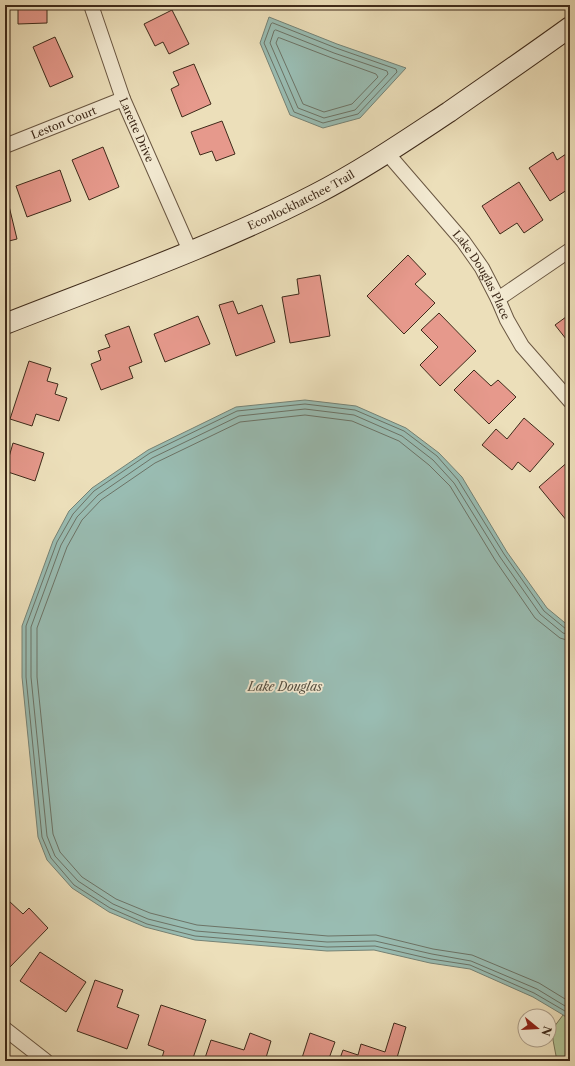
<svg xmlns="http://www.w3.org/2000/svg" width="575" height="1066" font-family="'Libre Caslon Text',serif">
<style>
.green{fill:#b1c395;stroke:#787658}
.water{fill:#99bcb2;stroke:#758275}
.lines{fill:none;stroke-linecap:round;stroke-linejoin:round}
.shore{stroke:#6c7366;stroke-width:1}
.building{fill:#e6998c;stroke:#3e2a1a}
.street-casing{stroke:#6a5742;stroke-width:16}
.secondary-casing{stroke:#3e2a1a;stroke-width:22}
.street{stroke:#f3ead2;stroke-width:14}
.secondary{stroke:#f3ead2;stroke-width:20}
.labels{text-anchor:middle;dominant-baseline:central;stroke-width:3.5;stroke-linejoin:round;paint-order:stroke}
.street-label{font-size:11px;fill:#3e2a1a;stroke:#f3ead2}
.water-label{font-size:12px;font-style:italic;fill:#554e40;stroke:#f3ead2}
</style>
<rect width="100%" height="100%" fill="#ecdfba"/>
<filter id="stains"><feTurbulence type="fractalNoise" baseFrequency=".005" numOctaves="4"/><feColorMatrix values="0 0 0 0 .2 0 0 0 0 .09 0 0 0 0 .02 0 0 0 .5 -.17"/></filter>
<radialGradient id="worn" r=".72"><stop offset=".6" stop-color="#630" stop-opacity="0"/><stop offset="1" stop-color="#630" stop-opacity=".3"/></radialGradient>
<path class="green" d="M563 1015 570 1019V1061H557L553 1040 554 1027Z"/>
<g class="water">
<path d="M269 17 337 44 406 68 360 118 323 128 290 115 260 43Z"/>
<path d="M305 400 356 406 406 428 439 453 462 477 507 552 547 608 570 627V1019L533 997 470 969 430 963 374 950 327 951 195 940 145 927 109 912 72 888 47 860 38 837 22 677V626L53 541 69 511 92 488 148 450 236 407Z"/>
</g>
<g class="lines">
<g class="shore">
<path d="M273 23 336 48 396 69 397 72 358 114 323 123 294 112 264 43 271 24Z"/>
<path d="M276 30 334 53 387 71 388 74 355 110 324 118 298 108 270 43 274 31Z"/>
<path d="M280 38 332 58 376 74 378 77 352 104 324 112 303 104 276 43 278 38Z"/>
<path d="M570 630 566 629 544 611 504 554 458 480 437 456 404 431 355 410 305 404 237 411 150 453 94 491 73 514 57 542 26 626V677L42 837 51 858 74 885 110 908 147 924 195 936 327 947 375 946 431 959 470 965 534 993 570 1014"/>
<path d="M570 635 563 633 540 614 500 557 454 483 433 460 402 436 354 415 305 409 239 416 152 458 98 495 77 517 61 545 31 627V677L47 836 55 856 78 881 113 904 148 919 196 931 327 942 375 941 432 954 471 961 537 989 570 1009"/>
<path d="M570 641 560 638 535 618 495 560 450 486 429 465 399 441 352 421 305 415 240 422 155 463 101 500 82 520 67 547 37 628V677L53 834 60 852 82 877 116 899 150 913 197 925 328 936 376 935 433 949 472 955 539 983 570 1002"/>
</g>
</g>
<g class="building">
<path d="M18 5H47V23L18 24Z"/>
<path d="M172 10 189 44 169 54 163 42 155 46 144 24Z"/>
<path d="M55 37 73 77 50 87 33 47Z"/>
<path d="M194 64 211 104 182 117 171 89 179 85 173 72Z"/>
<path d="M222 121 235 154 216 161 212 151 200 155 191 132Z"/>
<path d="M103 147 119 187 89 200 72 160Z"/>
<path d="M553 152 557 160 569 152 570 154V188L550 201 529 168Z"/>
<path d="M60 170 71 201 27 217 16 186Z"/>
<path d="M519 182 543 220 524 233 517 223 500 234 482 206Z"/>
<path d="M8 202 17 239 5 242V203Z"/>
<path d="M408 255 426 274 415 284 435 303 404 334 367 296Z"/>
<path d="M320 275 330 336 290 343 282 297 299 294 297 279Z"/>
<path d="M233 301 238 314 262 305 275 342 236 356 219 305Z"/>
<path d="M439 313 476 351 440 386 420 365 438 347 421 330Z"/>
<path d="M570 314V344L555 325Z"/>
<path d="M198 316 210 344 165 362 154 334Z"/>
<path d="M129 326 142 362 129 367 133 378 101 390 91 364 101 360 98 351 110 347 105 335Z"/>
<path d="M29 361 51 368 47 381 58 384 55 394 67 398 59 421 36 414 32 426 10 419Z"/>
<path d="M474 370 491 386 498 380 516 397 489 424 454 390Z"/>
<path d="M524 418 554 444 530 472 518 462 512 470 482 445 496 429 507 439Z"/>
<path d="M13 443 44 453 35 481 5 471Z"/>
<path d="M570 460V518L567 521 539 487Z"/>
<path d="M9 901 23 914 29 908 48 928 9 968 5 963V905Z"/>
<path d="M40 952 86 982 66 1012 20 981Z"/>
<path d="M95 980 123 990 117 1007 139 1015 127 1049 77 1031Z"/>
<path d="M161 1005 206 1020 192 1061H161L164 1051 148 1045Z"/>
<path d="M394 1023 406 1027 396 1061H339L343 1050 358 1055 361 1044 385 1052Z"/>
<path d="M250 1033 271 1041 265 1061H204L211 1040 244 1050Z"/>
<path d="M310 1033 335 1042 328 1061H301Z"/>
</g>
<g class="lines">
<defs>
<g id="street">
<path id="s1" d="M91 5 123 99 190 251"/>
<path id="s2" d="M5 146 123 99"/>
<path id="s3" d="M387 153 463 241 482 268 498 299 507 320 522 346 570 401"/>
<path d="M498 299 570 250"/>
<path d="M5 1029 46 1061"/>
</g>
<g id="secondary">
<path id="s4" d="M5 324C109 283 215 246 314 195 361 171 405 141 449 112 489 84 530 56 570 27"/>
</g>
</defs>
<use href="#street" class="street-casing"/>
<use href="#secondary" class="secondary-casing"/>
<use href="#street" class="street"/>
<use href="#secondary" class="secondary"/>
</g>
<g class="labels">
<g class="street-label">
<text stroke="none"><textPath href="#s2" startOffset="63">Leston Court</textPath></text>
<text stroke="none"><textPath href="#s1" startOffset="133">Larette Drive</textPath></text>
<text stroke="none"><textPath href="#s4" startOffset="321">Econlockhatchee Trail</textPath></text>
<text stroke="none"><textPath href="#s3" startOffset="155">Lake Douglas Place</textPath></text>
</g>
<g class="water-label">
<text x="285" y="686">Lake Douglas</text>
</g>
</g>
<rect width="575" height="1066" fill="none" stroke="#ecdfba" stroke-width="20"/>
<rect x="6" y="6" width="563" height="1054" fill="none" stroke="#3e2a1a" stroke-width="2"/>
<rect x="10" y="10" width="555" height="1046" fill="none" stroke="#3e2a1a"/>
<g transform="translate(537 1028) rotate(108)"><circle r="19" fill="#f3ead2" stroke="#ab9d88"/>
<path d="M0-3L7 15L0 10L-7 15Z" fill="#8f2418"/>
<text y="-6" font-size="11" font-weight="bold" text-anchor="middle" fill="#3e2a1a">N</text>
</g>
<rect width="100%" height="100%" filter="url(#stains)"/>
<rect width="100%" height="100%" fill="url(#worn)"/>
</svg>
